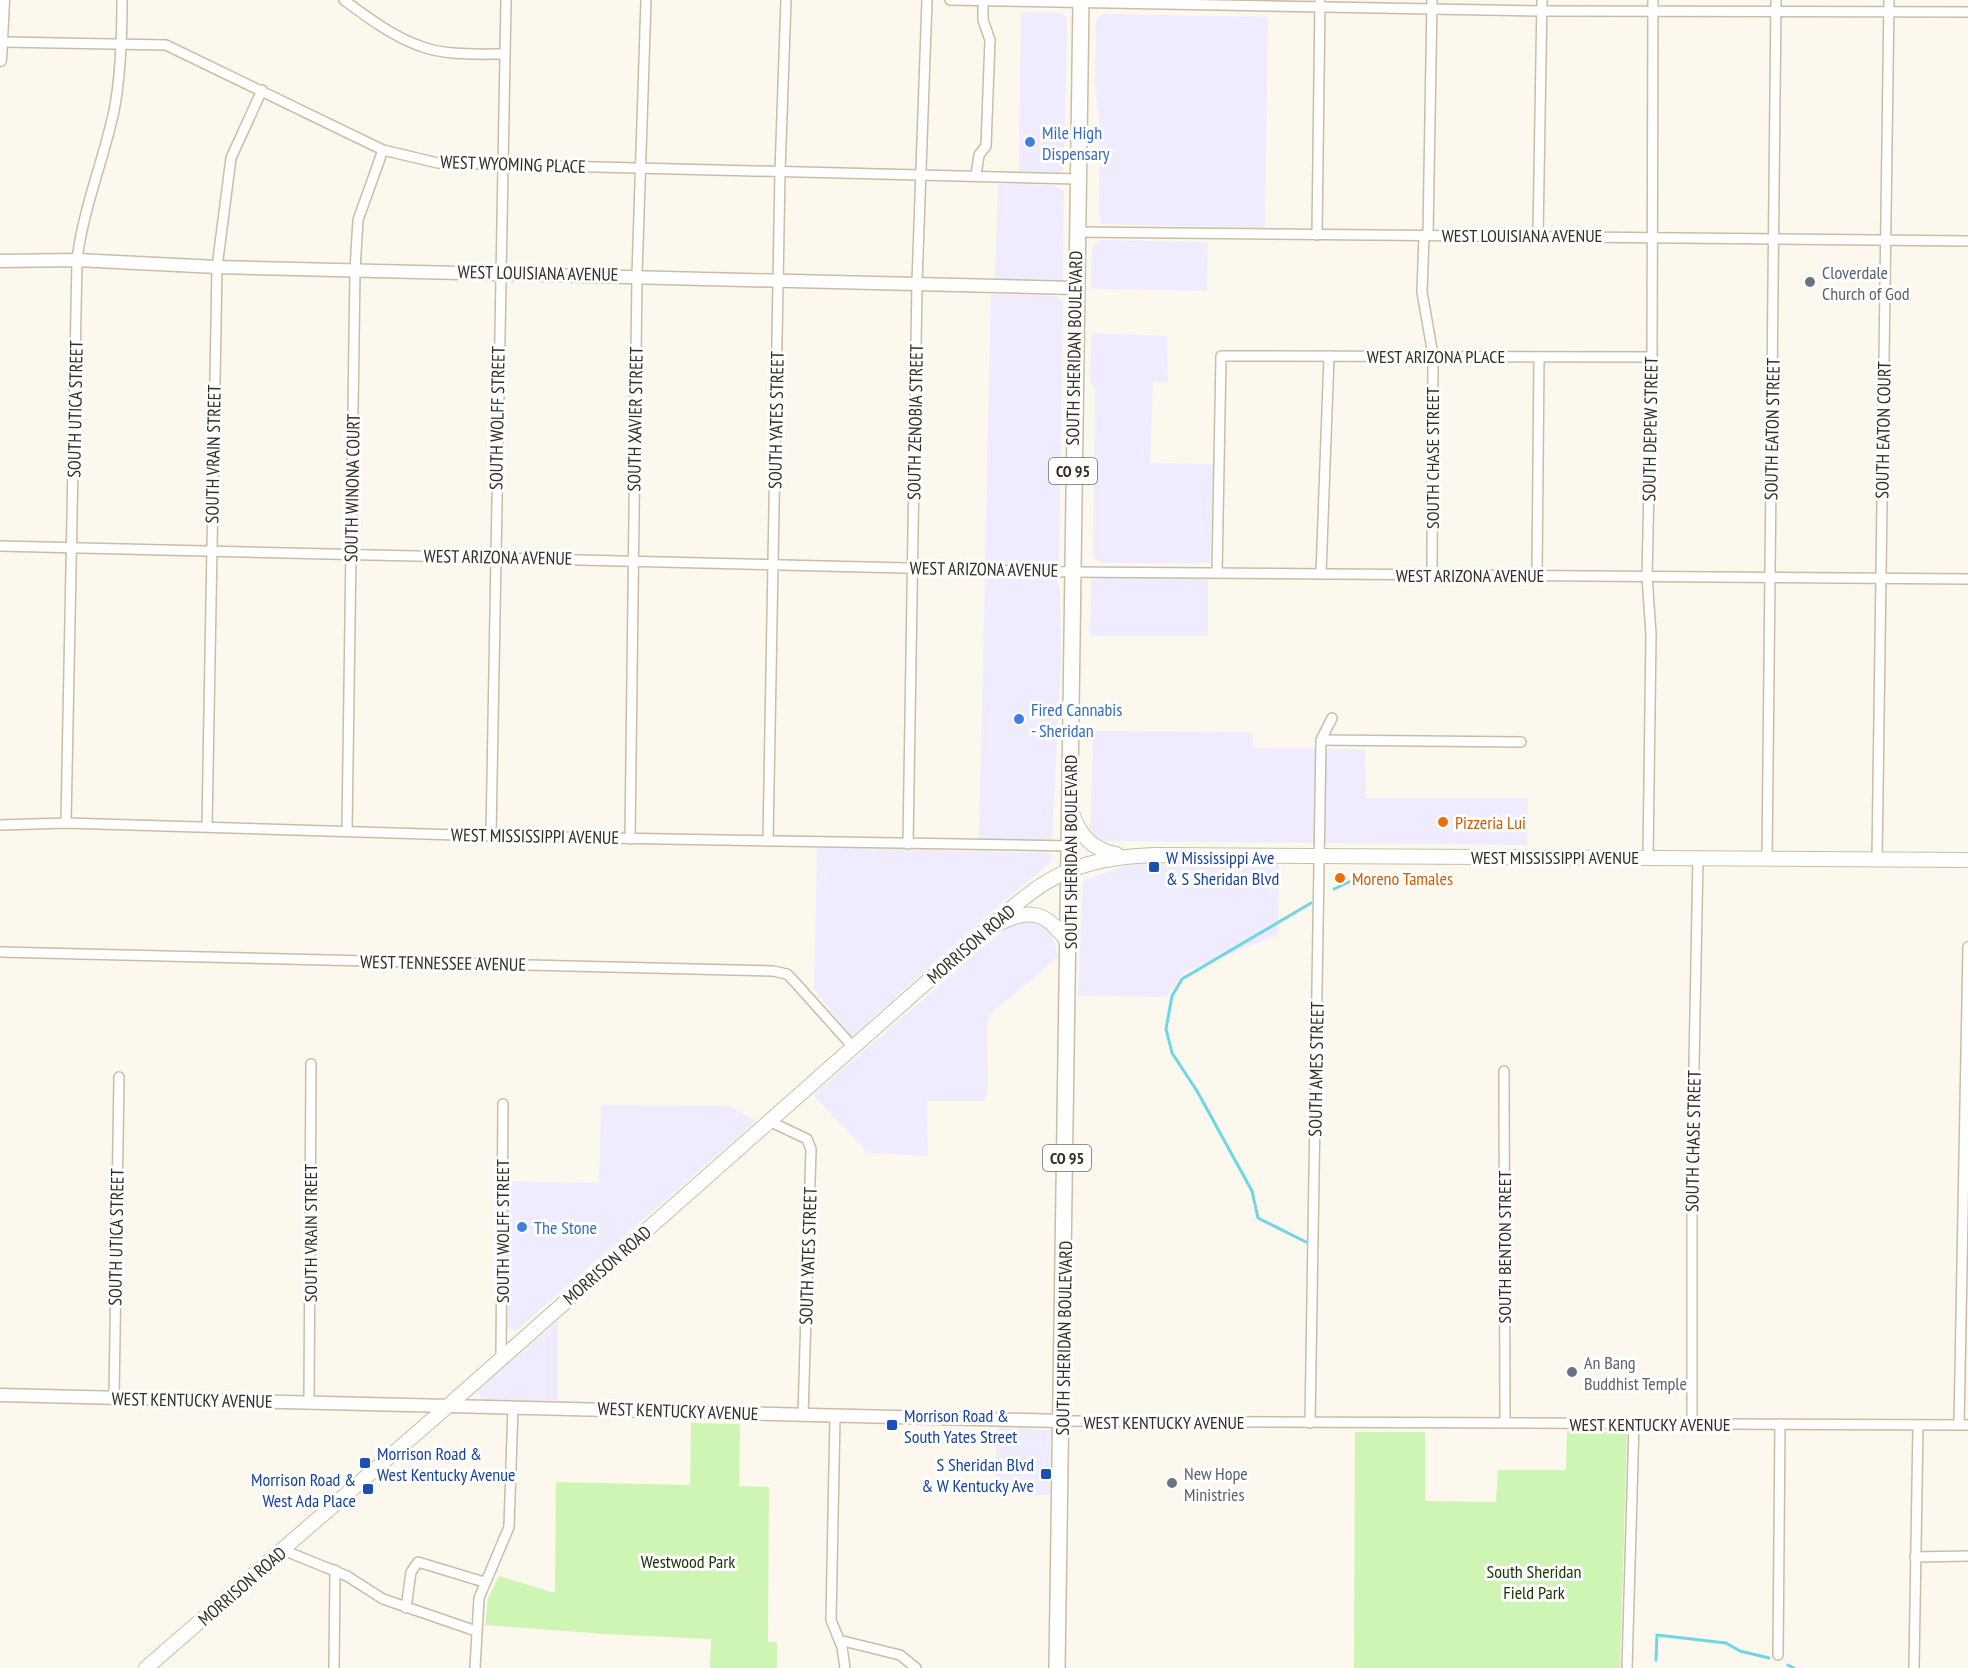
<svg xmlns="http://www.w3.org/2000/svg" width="1968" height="1668" font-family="'PT Sans Narrow',sans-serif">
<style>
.commercial{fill:#eeecfe}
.green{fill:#cff5b4}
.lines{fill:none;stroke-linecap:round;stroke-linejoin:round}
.stream{stroke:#6fd6e6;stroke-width:3}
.minor-casing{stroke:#cabda4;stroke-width:12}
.tertiary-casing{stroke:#cabda4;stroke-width:15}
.secondary-casing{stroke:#cabda4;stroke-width:16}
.primary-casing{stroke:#cabda4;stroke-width:18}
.minor{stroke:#fff;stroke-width:9}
.tertiary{stroke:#fff;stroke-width:12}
.secondary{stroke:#fff;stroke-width:14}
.primary{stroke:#fff;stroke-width:15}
.shop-dot{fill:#3f7fe0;stroke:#fff;stroke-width:2}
.worship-dot{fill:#6b7280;stroke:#fff;stroke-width:2}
.food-dot{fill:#e8710a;stroke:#fff;stroke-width:2}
.transit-dot{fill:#1a4fb4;stroke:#fff;stroke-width:2}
.labels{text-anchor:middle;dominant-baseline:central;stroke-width:6;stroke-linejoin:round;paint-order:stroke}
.shield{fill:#fff;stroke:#706d66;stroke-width:1.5}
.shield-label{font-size:16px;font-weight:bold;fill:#332e24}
.shop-label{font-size:18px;fill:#366cbe;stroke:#fff;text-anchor:start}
.street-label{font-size:18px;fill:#332e24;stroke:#fff}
.worship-label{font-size:18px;fill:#5b616d;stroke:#fff;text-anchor:start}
.food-label{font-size:18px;fill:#c56008;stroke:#fff;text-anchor:start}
.transit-label{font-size:18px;fill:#164399;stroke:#fff;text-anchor:start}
.park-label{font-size:18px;fill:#1a3202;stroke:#fff}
</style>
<rect width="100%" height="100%" fill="#fdf8ed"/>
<g class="commercial">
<path d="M1021 12 1063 13 1067 19 1064 169 1059 173 1019 171Z"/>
<path d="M1104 14 1268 17 1265 228 1102 224 1099 217 1100 131 1095 81 1096 20Z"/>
<path d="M998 184 1052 185 1064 191 1063 280 1058 282 995 280Z"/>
<path d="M1101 240 1208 242 1207 291 1091 289 1092 247Z"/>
<path d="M991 294 1057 296 1063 302 1059 561 1054 564 985 563Z"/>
<path d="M1091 333 1167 336 1168 382H1153L1150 463 1214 464 1210 563H1102L1093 557 1095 387 1090 382Z"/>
<path d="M985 576 1055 578 1060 586 1061 662 1052 842 979 840Z"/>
<path d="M1091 578H1208V636H1090Z"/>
<path d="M1093 731 1252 732 1253 748 1365 749 1366 798H1528L1527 845 1100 841 1089 826 1091 819Z"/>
<path d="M817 847 1049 853 1053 856 1050 863 987 915 869 1021 866 1028 857 1035 850 1036 814 989Z"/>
<path d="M1130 863H1279L1278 935 1184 972 1166 997 1078 996 1083 881Z"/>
<path d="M1033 918 1050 926 1058 957 990 1015 987 1026 988 1093 985 1101H927L928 1156 868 1153 813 1095 1012 922Z"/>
<path d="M601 1105 730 1106 756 1121 518 1329 512 1330 508 1326 509 1181 599 1183Z"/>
<path d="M558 1321V1401L482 1400 478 1390Z"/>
<path d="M997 1427 1051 1430 1050 1495 994 1494Z"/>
</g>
<g class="green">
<path d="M691 1423 740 1424 739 1486 769 1487 768 1642H777V1668H710L711 1639 605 1634 485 1625 488 1598 499 1576 555 1593 556 1482 690 1485Z"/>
<path d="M1567 1431 1627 1432 1620 1668H1354L1355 1432H1425V1501L1496 1502 1498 1470H1566Z"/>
</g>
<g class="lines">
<g class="stream">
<path d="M1334 889 1351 881"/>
<path d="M1306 1242 1258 1218 1252 1191 1197 1091 1172 1053 1166 1029 1172 996 1182 979 1311 903"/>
<path d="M1656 1660 1657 1635 1726 1643 1740 1651 1769 1658"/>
<path d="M1788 1665 1794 1668"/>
</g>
<defs>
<g id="minor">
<path d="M344 0C367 17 392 36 420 46 446 56 477 54 504 54"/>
<path d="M950 0 1542 11 1968 12"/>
<path d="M3 42 166 45 383 150 438 163 1077 179"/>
<path d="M976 175 979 155 986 146 990 40 983 20V0"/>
<path d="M1076 232 1968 241"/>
<path d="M1317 235 1320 0"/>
<path d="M1424 235 1422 292 1433 355 1432 574"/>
<path d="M1428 235 1432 0"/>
<path d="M1538 235 1542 0"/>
<path d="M0 546 1072 572 1968 579"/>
<path d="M1217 573 1221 356 1652 357"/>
<path d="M1321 574 1329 356"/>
<path d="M1537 575 1539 357"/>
<path d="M1321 740 1521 742"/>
<path d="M66 823 77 260C83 209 103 162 114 111 121 75 122 37 122 0"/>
<path d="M0 825 66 823 491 836 1071 846"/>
<path d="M207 826 217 267 231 158 262 90"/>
<path d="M347 830 355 270 358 220 383 150"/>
<path d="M491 836 506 0"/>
<path d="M630 839 637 275 646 0"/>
<path d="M768 841 780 172 786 0"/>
<path d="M908 844 917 283 927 0"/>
<path d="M1648 858 1651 634 1647 576 1652 357 1653 0"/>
<path d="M1767 859 1776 0"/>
<path d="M1877 860 1889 0"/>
<path d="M0 952 773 971 787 974 793 980 854 1048"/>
<path d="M1504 1071 1505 1423"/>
<path d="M771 1122 807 1139 811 1149 803 1415"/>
<path d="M501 1358 503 1104"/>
<path d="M114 1398 119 1077"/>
<path d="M309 1402 311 1064"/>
<path d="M835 1416 831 1620 842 1647 845 1668"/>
<path d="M1062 1421 1968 1425"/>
<path d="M1310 1423 1321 740 1332 718"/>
<path d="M1692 1424V1169L1698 858"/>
<path d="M1959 1425 1968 947"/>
<path d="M283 1550 347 1576 383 1599 476 1631"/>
<path d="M1915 1557 1968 1556"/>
<path d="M406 1608 411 1572 418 1562 484 1582"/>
<path d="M839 1640 900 1655 916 1668"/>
<path d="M1778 1655 1780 1424"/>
<path d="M334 1668 335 1570"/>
<path d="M475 1668 479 1598 509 1527 513 1407"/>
<path d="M1627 1668 1634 1423"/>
<path d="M1914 1668 1918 1426"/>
</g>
<g id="tertiary">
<path d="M0 60 3 0"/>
<path d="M0 261 77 260 217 267 1075 288"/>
<path d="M0 1395 1062 1421"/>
</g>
<g id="secondary">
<path d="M1071 810C1078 833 1091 850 1116 854"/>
<path d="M1000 923C1035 905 1049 916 1070 945"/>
<path d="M146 1668 449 1405 964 949C1035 889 1056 858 1155 855L1968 860"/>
</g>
<path id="primary" d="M1057 1668C1069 1112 1070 556 1081 0"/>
</defs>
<use href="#minor" class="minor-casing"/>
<use href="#tertiary" class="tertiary-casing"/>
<use href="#secondary" class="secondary-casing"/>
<use href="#primary" class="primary-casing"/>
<use href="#minor" class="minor"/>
<use href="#tertiary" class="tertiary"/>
<use href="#secondary" class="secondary"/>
<use href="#primary" class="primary"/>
</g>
<g class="shop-dot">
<circle cx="1030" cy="142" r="6"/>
<circle cx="1019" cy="719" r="6"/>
<circle cx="522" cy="1227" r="6"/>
</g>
<g class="worship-dot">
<circle cx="1810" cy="282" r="6"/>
<circle cx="1572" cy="1372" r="6"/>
<circle cx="1172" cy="1483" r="6"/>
</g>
<g class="food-dot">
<circle cx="1443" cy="822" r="6"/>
<circle cx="1340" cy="878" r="6"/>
</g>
<g class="transit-dot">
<rect x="1148" y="861" width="12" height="12" rx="3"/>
<rect x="886" y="1419" width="12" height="12" rx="3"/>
<rect x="359" y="1457" width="12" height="12" rx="3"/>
<rect x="1040" y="1468" width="12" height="12" rx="3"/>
<rect x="362" y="1483" width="12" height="12" rx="3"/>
</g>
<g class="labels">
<g class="shield">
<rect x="1049" y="458" width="48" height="26" rx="4.5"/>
<rect x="1043" y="1145" width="48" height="26" rx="4.5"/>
</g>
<g class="shield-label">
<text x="1073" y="471">CO 95</text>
<text x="1067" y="1158">CO 95</text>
</g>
<g class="shop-label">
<text x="1042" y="132">Mile High<tspan x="1042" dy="21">Dispensary</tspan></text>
<text x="1031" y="709">Fired Cannabis<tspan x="1031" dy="21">- Sheridan</tspan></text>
<text x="534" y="1227">The Stone</text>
</g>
<g class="street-label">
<text transform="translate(513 164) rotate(2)">WEST WYOMING PLACE</text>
<text x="1522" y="235">WEST LOUISIANA AVENUE</text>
<text transform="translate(538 273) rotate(1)">WEST LOUISIANA AVENUE</text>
<text transform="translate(1074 348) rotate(-89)">SOUTH SHERIDAN BOULEVARD</text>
<text x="1436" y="356">WEST ARIZONA PLACE</text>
<text transform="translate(75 409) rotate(-89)">SOUTH UTICA STREET</text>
<text transform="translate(497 418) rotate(-89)">SOUTH WOLFF STREET</text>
<text transform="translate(635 419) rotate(-89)">SOUTH XAVIER STREET</text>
<text transform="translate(776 420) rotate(-89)">SOUTH YATES STREET</text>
<text transform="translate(915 422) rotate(-89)">SOUTH ZENOBIA STREET</text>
<text transform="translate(1650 429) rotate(-89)">SOUTH DEPEW STREET</text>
<text transform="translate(1772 429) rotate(-89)">SOUTH EATON STREET</text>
<text transform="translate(1883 430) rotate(-89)">SOUTH EATON COURT</text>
<text transform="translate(213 454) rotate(-89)">SOUTH VRAIN STREET</text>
<text transform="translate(1432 458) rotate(-90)">SOUTH CHASE STREET</text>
<text transform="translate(352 488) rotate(-89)">SOUTH WINONA COURT</text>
<text transform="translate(498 557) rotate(1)">WEST ARIZONA AVENUE</text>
<text transform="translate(984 569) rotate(1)">WEST ARIZONA AVENUE</text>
<text x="1470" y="575">WEST ARIZONA AVENUE</text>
<text transform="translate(535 836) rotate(1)">WEST MISSISSIPPI AVENUE</text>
<text transform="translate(1070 852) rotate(-90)">SOUTH SHERIDAN BOULEVARD</text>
<text x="1555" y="857">WEST MISSISSIPPI AVENUE</text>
<text transform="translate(971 944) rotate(-41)">MORRISON ROAD</text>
<text transform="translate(443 963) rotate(1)">WEST TENNESSEE AVENUE</text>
<text transform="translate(1316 1069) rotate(-89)">SOUTH AMES STREET</text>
<text transform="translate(1693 1141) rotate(-89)">SOUTH CHASE STREET</text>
<text transform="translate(502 1231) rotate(-90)">SOUTH WOLFF STREET</text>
<text transform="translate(310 1233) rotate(-90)">SOUTH VRAIN STREET</text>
<text transform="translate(116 1237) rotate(-89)">SOUTH UTICA STREET</text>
<text transform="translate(1504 1247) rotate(-90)">SOUTH BENTON STREET</text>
<text transform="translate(808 1256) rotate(-88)">SOUTH YATES STREET</text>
<text transform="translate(607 1265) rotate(-41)">MORRISON ROAD</text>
<text transform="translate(1064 1338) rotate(-89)">SOUTH SHERIDAN BOULEVARD</text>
<text transform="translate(192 1400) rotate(1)">WEST KENTUCKY AVENUE</text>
<text transform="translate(678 1411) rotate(2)">WEST KENTUCKY AVENUE</text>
<text x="1164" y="1422">WEST KENTUCKY AVENUE</text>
<text x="1650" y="1424">WEST KENTUCKY AVENUE</text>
<text transform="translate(242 1586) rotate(-41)">MORRISON ROAD</text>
</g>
<g class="worship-label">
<text x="1822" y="272">Cloverdale<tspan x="1822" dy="21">Church of God</tspan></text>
<text x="1584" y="1362">An Bang<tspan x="1584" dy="21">Buddhist Temple</tspan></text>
<text x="1184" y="1473">New Hope<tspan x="1184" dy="21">Ministries</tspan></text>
</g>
<g class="food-label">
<text x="1455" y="822">Pizzeria Lui</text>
<text x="1352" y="878">Moreno Tamales</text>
</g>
<g class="transit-label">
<text x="1166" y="857">W Mississippi Ave<tspan x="1166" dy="21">&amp; S Sheridan Blvd</tspan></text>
<text x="904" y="1415">Morrison Road &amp;<tspan x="904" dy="21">South Yates Street</tspan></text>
<text x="377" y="1453">Morrison Road &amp;<tspan x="377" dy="21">West Kentucky Avenue</tspan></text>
<text x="1034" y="1464" text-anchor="end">S Sheridan Blvd<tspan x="1034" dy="21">&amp; W Kentucky Ave</tspan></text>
<text x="356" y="1479" text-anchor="end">Morrison Road &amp;<tspan x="356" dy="21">West Ada Place</tspan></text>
</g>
<g class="park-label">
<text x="688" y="1561">Westwood Park</text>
<text x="1534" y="1571">South Sheridan<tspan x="1534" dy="21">Field Park</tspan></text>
</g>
</g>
</svg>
